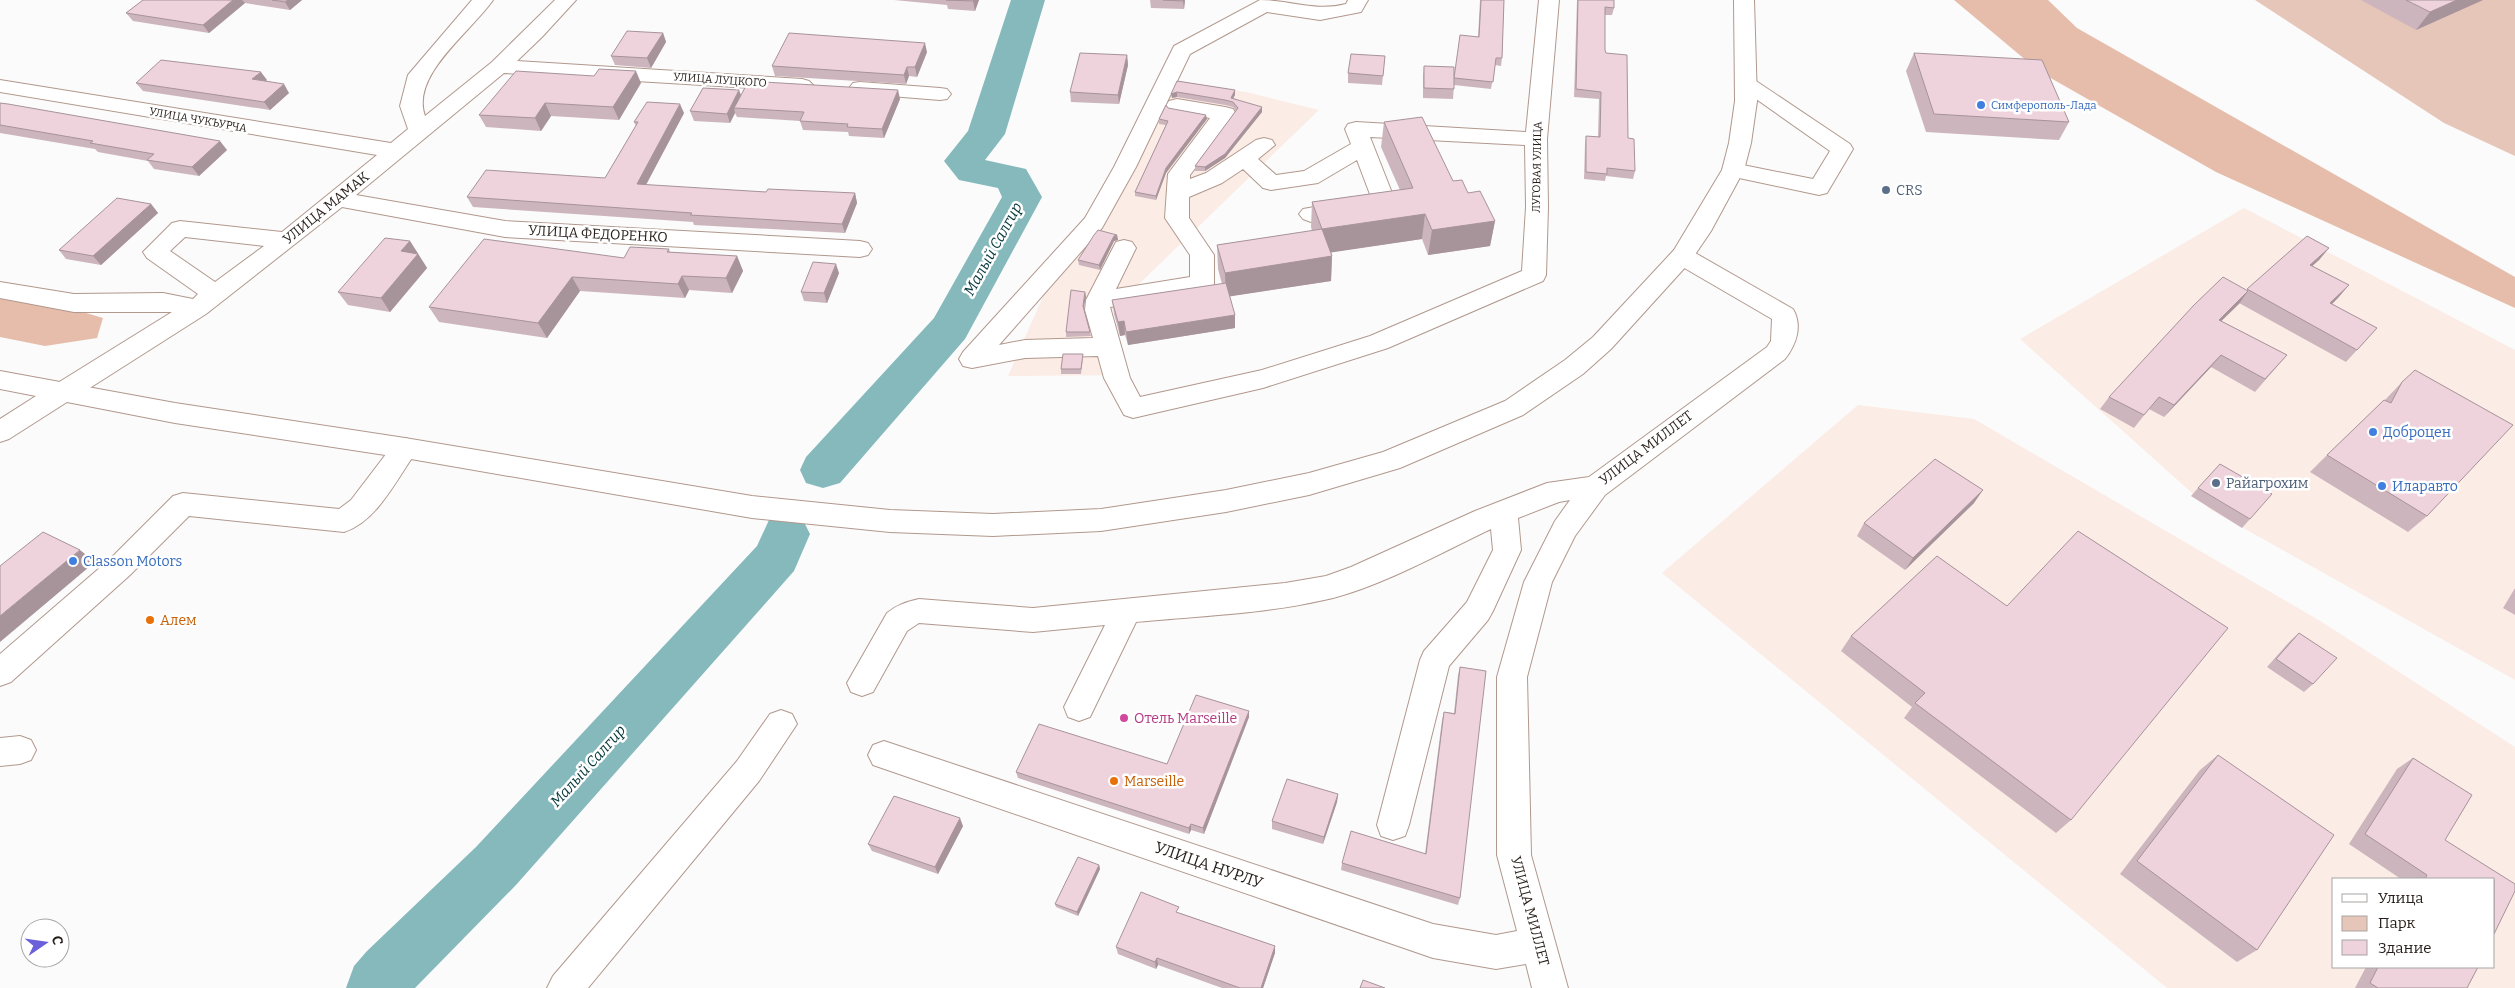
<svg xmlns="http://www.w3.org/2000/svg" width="2515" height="988" font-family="Bitter,serif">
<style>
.built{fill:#fbece6;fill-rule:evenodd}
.green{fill:#e6c6b9}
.forest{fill:#e6bdab}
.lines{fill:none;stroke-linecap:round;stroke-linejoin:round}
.river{fill:#86b9bc;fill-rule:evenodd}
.minor-casing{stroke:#b1988d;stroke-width:2}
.major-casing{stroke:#b1988d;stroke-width:2}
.minor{fill:#fff;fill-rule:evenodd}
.major{fill:#fff;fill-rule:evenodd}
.wall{fill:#cdb5bd}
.shaded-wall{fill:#a7939a}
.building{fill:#eed2dc;stroke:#a7939a}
.shop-dot{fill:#3f7fe0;stroke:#fff;stroke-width:2}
.service-dot{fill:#5c6f8a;stroke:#fff;stroke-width:2}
.food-dot{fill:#e8710a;stroke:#fff;stroke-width:2}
.hotel-dot{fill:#d1479c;stroke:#fff;stroke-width:2}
.labels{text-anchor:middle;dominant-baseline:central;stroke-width:5;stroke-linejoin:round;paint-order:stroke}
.far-street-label{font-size:11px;fill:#261d18;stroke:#fff}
.far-shop-label{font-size:11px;fill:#366cbe;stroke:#fff;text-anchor:start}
.service-label{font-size:14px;fill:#4e5e75;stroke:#fff;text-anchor:start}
.street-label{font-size:14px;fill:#261d18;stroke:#fff}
.shop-label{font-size:14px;fill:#366cbe;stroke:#fff;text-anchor:start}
.food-label{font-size:14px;fill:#c56008;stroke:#fff;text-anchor:start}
.hotel-label{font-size:14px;fill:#b23c85;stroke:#fff;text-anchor:start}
.water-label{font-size:15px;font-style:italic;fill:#04373a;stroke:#fff}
.near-street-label{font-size:16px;fill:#261d18;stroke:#fff}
</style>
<rect width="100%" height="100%" fill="#fbfbfb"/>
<g class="built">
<path d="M1179 81 1246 92 1319 110 1108 314 1128 375 1008 376 1048 285 1104 222Z"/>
<path d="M2244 208 2515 350V680L2211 510 2020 339Z"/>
<path d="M1858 405 1974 419 2322 622 2515 747V988H2167L1662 573ZM2334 879H2494V967H2334Z"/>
</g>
<path class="green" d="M2255 0H2515V156L2444 123Z"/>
<g class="forest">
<path d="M1954 0H2048L2077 28 2515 277V308L2216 172 2040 72Z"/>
<path d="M0 296 69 308 103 318 97 338 45 346 0 337Z"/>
</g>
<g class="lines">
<g class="river">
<path d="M1011 0H1045L1005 134 985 160 1026 169 1042 197 965 339 840 483 823 488 806 483 800 470 806 457 934 318 1002 197 998 188 959 180 944 161 968 131Z"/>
<path d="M786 514 803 520 810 534 794 571 516 885 415 988H346L354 966 367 951 476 847 757 546 769 520Z"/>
</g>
<defs>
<g id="minor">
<path d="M472 0H493C472 31 410 75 425 116L492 62 555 0H576L542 37 517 61 802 79 809 81 813 85 809 89 802 91 504 73 356 195 505 221 860 241 868 243 872 249 868 255 860 257 505 237 342 207 206 314 74 398 65 401 56 398 52 391 56 384 172 312H74L0 298V282L74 294 163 293 193 299 198 294 147 258 143 252 172 223 180 221 282 232 377 155 0 92V80L391 143 408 129 400 106 408 75ZM185 237 264 246 215 282 170 251Z"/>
<path d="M1260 0C1290 0 1316 12 1346 4L1348 0H1368L1361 12 1320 20 1267 12 1190 54 1136 167 1102 228 999 345 1025 340 1093 338 1085 310 1086 300 1116 242 1124 240 1132 242 1136 248 1116 289 1190 277V255L1165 218 1168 174 1210 118 1169 111 1166 106 1169 101 1177 99 1225 107 1233 109 1236 114 1190 175V179L1206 173 1256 140 1264 138 1272 140 1275 145 1258 159 1276 175 1304 171 1351 144 1345 129 1348 124 1356 122 1526 132 1539 0H1559L1547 139 1548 207 1546 275 1543 281 1388 348 1263 388 1133 418 1124 415 1104 378 1098 356 1025 358 972 368 963 366 959 359 963 352 1085 218 1114 167 1174 46ZM1370 137 1525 145 1526 207 1522 271 1370 336 1262 370 1140 397 1130 378 1110 307 1211 290 1214 284V255L1189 218V197L1222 183 1243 169 1263 188 1271 190 1318 183 1357 160 1371 197 1303 209 1299 214 1303 219 1311 222 1393 208 1396 203Z"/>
<path d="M1746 77 1753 79 1850 144 1853 149 1827 193 1819 195 1725 175 1722 170 1725 165 1733 163 1813 179 1830 151 1739 87 1735 83 1739 79Z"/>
<path d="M860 82 940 88 947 89 951 94 947 99 940 100 853 93 849 88 853 83Z"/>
<path d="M1682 248 1690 250 1793 309C1803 326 1796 345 1785 359L1605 495 1575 536 1552 582 1527 677 1531 855 1568 988H1532L1526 964 1496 969 1433 958 873 765 868 755 873 745 884 741 1433 924 1496 935 1517 931 1497 855V677L1524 582 1555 521 1570 500 1559 502 1518 518 1521 550 1493 611 1488 620 1449 666 1409 825 1405 836 1393 840 1381 836 1377 825 1420 660 1424 651 1467 602 1493 550 1491 529C1442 552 1377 589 1324 600 1263 614 1199 616 1136 622L1090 717 1079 721 1068 717 1064 707 1105 625 1033 632 919 623 907 631 873 692 862 696 851 692 847 683 887 613C897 605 906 602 919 599L1033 608 1285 583 1326 576 1351 567 1475 511 1547 483 1589 477 1767 347 1771 341 1772 319 1674 262 1670 256 1674 250Z"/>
<path d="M405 438 414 441 418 448 414 455C395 482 377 521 344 532L189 516 130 575 11 682 0 686V654L110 559 173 496 183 493 339 509 351 500 396 441Z"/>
<path d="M781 710 792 714 797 724 759 781 588 988H547L553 976 737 761 770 714Z"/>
<path d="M20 736 31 740 36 750 31 760 20 764 0 766V738Z"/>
</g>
<path id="major" d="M1734 0H1754L1757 101 1751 143 1744 170 1711 231 1690 262 1611 349 1583 374 1523 415 1400 468 1309 495 1226 512 1101 531 993 536 890 532 752 518 405 458 175 423 67 402 9 439 0 442V419L36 396 0 389V371L175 403 405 438 752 496 890 510 993 514 1101 509 1226 490 1309 473 1383 452 1505 401 1565 360 1593 337 1674 250 1722 170 1729 143 1735 101Z"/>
</defs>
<use href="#minor" class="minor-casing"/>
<use href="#major" class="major-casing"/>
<use href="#minor" class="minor"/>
<use href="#major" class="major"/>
</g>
<g class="wall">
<path d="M143 0H302L290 10 245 3 209 33 133 21 126 13Z"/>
<path d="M894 0H979L975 11 948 9 947 5Z"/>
<path d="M1150 0H1185L1184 9 1151 8Z"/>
<path d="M1478 0H1504L1502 58 1501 66 1495 65 1491 89 1454 85 1453 99 1423 98V75L1424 66 1454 78 1478 37 1480 0Z"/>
<path d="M1577 0H1614V8L1612 15H1605V50L1628 138 1635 171 1633 179 1606 176 1605 181 1584 179 1585 144 1586 136 1598 137 1599 99 1574 97Z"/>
<path d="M2361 0H2483L2416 30Z"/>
<path d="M663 33 666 42 651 68 615 65 611 56Z"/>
<path d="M927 52 917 77 909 76 906 84 775 76 772 66Z"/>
<path d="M1914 53 2069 122 2059 140 1926 132 1906 71Z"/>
<path d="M1127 55 1128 65 1119 104 1071 102 1070 92Z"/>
<path d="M1385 56 1382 85 1348 83V73Z"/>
<path d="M267 80 266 81 289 93 270 110 143 91 136 83Z"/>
<path d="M1177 81 1235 90V95L1233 98 1262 112 1225 158 1205 171H1195V166L1236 111 1233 107 1225 105 1177 97 1172 98Z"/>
<path d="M641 83 619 120 551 116 541 131 486 127 479 115Z"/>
<path d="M741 95 900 99 884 138 849 136 848 132 803 130 800 121 737 117 735 113 730 123 694 121 690 111Z"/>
<path d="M0 103 227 150 199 176 154 169 148 161 98 152 95 149 0 133Z"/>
<path d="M1168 108 1207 119 1166 173 1156 200 1135 196V192L1166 125 1159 124V119Z"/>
<path d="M684 113 646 185 766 192 855 193 857 203 845 233 694 225 693 222 473 207 467 197 605 178 636 126 634 122Z"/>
<path d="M1384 122 1453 181 1468 193 1495 221 1490 246 1428 255 1422 239 1331 252 1332 256 1331 281 1230 296 1235 328 1128 345 1125 335 1120 336 1114 314 1112 300 1222 284 1218 269 1217 245 1312 231 1311 227 1312 202 1400 190 1381 147Z"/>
<path d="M151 204 158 213 101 265 66 259 59 250Z"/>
<path d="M1117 235 1118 240 1114 241 1100 270 1079 265 1078 260Z"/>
<path d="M2307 236 2329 248 2319 260 2312 266 2349 285 2332 304 2377 328 2346 362 2239 303 2221 321 2287 355 2255 392 2211 367 2164 417 2149 409 2134 428 2100 409 2109 397 2247 290Z"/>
<path d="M410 241 427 268 390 312 348 305 338 292Z"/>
<path d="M669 249 670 252 737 256 743 271 732 293 689 290 685 298 580 291 547 338 439 322 429 307 624 258Z"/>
<path d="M839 273 827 303 804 301 801 292Z"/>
<path d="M1085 292 1086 297 1083 309 1091 336 1066 337V332Z"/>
<path d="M1083 354V358L1081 374H1061V369Z"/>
<path d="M2402 382 2427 516 2408 532 2310 472 2327 455 2385 400Z"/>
<path d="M2198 488 2250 519 2242 528 2191 496Z"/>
<path d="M1974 503 1905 570 1857 536 1864 523Z"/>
<path d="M1937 556 2071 820 2056 833 1904 718 1912 707 1841 651 1851 636Z"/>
<path d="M2515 588V615L2503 608Z"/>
<path d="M2299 633 2313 684 2304 692 2267 667 2290 641Z"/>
<path d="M1460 667V898L1458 905 1341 870 1342 863 1425 854 1442 720 1444 712 1454 713 1458 675Z"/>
<path d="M1249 711V717L1204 834 1191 830 1189 834 1018 778 1016 772 1167 764Z"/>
<path d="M2218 755 2257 950 2237 962 2120 874 2200 770Z"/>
<path d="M2413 758 2445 840 2494 879H2401L2349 844 2397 769Z"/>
<path d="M1338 794 1337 802 1323 844 1272 829V821Z"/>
<path d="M963 826 938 874 872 851 868 844Z"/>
<path d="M1099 865 1100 869 1078 916 1056 907 1055 904Z"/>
<path d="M1180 913 1275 946V953L1263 988H1222L1158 965 1156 969 1118 954 1116 947Z"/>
<path d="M2366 967H2478L2467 988H2355Z"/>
</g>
<g class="shaded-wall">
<path d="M233 0H242L245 3 209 33 203 25Z"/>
<path d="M288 0H302L290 10 285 2Z"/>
<path d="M974 0H979L975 11 973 1Z"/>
<path d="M1183 0H1185L1184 9 1183 1Z"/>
<path d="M2457 0H2483L2416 30 2430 12Z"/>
<path d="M663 33 666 42 651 68 647 58Z"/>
<path d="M925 43 927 52 917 77 915 67Z"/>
<path d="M1127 55 1128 65 1119 104 1118 95Z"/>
<path d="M907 67 909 76 906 84 904 75Z"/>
<path d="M636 71 641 83 619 120 613 107Z"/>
<path d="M261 72 267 80 258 88 252 79Z"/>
<path d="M284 84 289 93 270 110 264 102Z"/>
<path d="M739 90 743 100 734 108 735 113 730 123 727 114Z"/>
<path d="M898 90 900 99 884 138 882 129Z"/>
<path d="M1235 90V95L1231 102V98Z"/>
<path d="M1177 92V97L1172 98 1171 94Z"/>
<path d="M545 103 551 116 541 131 535 118Z"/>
<path d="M680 104 684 113 641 194 637 184Z"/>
<path d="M1262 107V112L1225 158 1205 171V167Z"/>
<path d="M1206 115 1207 119 1166 173 1156 200V196L1166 168Z"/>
<path d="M220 141 227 150 199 176 192 167Z"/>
<path d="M855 193 857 203 845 233 842 224Z"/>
<path d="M151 204 158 213 101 265 93 256Z"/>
<path d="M1425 214 1422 239 1321 254 1322 229Z"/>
<path d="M1495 221 1490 246 1428 255 1432 230Z"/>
<path d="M1117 235 1118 240 1114 241 1100 270 1099 265 1114 236Z"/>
<path d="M410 241 427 268 390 312 381 298 401 251Z"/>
<path d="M2329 248 2319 260 2300 277 2310 265Z"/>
<path d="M737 256 743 271 732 293 726 278Z"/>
<path d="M1332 256 1331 281 1226 297 1225 273Z"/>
<path d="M836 264 839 273 827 303 824 293Z"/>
<path d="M682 276 689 290 685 298 678 284Z"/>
<path d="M572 277 580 291 547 338 538 323Z"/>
<path d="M2349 285 2338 298 2320 316 2330 303Z"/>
<path d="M2248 291 2239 304 2210 332 2219 320Z"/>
<path d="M1085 292 1086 297 1083 311V306Z"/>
<path d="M1235 315V328L1128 345 1126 332Z"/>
<path d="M1124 321 1125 335 1120 336 1118 322Z"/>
<path d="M2221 355 2211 367 2164 417 2174 405Z"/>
<path d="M1983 490 1974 503 1905 570 1913 558Z"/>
<path d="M80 550 95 562 0 642V616Z"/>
<path d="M1249 711V717L1204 834 1203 828Z"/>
<path d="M1338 794 1337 802 1323 844 1324 837Z"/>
<path d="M960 818 963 826 938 874 935 867Z"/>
<path d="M1191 824V830L1189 834V828Z"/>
<path d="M1099 865 1100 869 1078 916 1077 912Z"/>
<path d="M1275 946V953L1263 988H1261Z"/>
<path d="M1157 958 1158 965 1156 969 1155 962Z"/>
</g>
<g class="building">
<path d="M143 0H233L203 25 126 13Z"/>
<path d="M272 0H288L285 2Z"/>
<path d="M946 0H974L973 1Z"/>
<path d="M1163 0H1183V1Z"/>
<path d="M1481 0H1504L1502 58H1496L1493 82 1454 78 1460 35 1479 37Z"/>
<path d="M1578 0H1614V8L1605 7V50L1606 53 1627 55 1628 138 1634 139 1635 171 1607 168V174L1586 172V136L1600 137 1601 92 1576 89Z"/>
<path d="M2406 0H2457L2430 12Z"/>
<path d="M627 31 663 33 647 58 611 56Z"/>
<path d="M789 33 925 43 915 67H907L904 75 772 66Z"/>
<path d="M1080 53 1127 55 1118 95 1070 92Z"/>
<path d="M1914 53 2042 60 2069 122 1934 114Z"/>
<path d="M1351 54 1385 56 1383 76 1348 73Z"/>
<path d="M161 60 261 72 252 79 284 84 264 102 136 83Z"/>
<path d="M1424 66 1454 67V89L1424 88Z"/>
<path d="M599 69 636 71 613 107 545 103 535 118 479 115 516 71 594 76Z"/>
<path d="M1177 81 1235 90 1231 98 1262 107 1225 154 1205 167 1195 166 1238 108 1233 102 1225 100 1177 92 1171 94Z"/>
<path d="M764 82 898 90 882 129 847 127 848 124 800 121 804 112 734 108 747 84 763 85Z"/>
<path d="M703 88 739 90 727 114 690 111Z"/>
<path d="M647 102 680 104 637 184 766 192 768 189 855 193 842 224 690 215 692 213 467 197 486 170 605 178 638 122H634Z"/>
<path d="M0 103 8 104 220 141 192 167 147 160 154 154 90 143 93 141 0 125Z"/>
<path d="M1166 105 1168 108 1206 115 1166 168 1156 196 1135 192 1168 121 1159 119Z"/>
<path d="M1422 117 1453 181 1462 180 1468 193 1480 191 1495 221 1432 230 1425 214 1322 229 1312 202 1413 188 1384 122Z"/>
<path d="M117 198 151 204 93 256 59 250Z"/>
<path d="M1322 229 1332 256 1225 273 1217 245Z"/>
<path d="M1098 230 1117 235 1114 236 1099 265 1078 260 1094 235Z"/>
<path d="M2307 236 2329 248 2310 265 2349 285 2330 303 2377 328 2357 350 2247 289Z"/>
<path d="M385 238 410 241 401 251 418 254 381 298 338 292Z"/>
<path d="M484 239 624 258 630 247 669 249 667 252 737 256 726 278 682 276 678 284 572 277 538 323 429 307Z"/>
<path d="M813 262 836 264 824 293 801 292Z"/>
<path d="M2223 277 2248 291 2219 320 2287 355 2265 379 2221 355 2174 405 2159 397 2144 415 2109 397 2194 305Z"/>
<path d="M1226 283 1235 315 1126 332 1124 321 1118 322 1112 300Z"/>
<path d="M1071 290 1085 292 1083 306 1090 332H1066Z"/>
<path d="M1063 354H1083L1081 369H1061Z"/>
<path d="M2415 370 2513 425 2427 516 2327 455 2384 400 2391 403 2402 382Z"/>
<path d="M1935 459 1983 490 1913 558 1864 523Z"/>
<path d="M2220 464 2272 494 2250 519 2198 488Z"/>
<path d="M2078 531 2228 628 2071 820 1915 703 1925 693 1851 636 1937 556 2007 606Z"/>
<path d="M43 532 80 550 0 616V566Z"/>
<path d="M2299 633 2337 658 2313 684 2276 659Z"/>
<path d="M1460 667 1486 671 1460 898 1342 863 1351 831 1426 854 1444 712 1455 714Z"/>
<path d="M1196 695 1249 711 1203 828 1191 824 1189 828 1016 772 1039 724 1167 764Z"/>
<path d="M2218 755 2334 835 2257 950 2137 861Z"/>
<path d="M2413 758 2472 795 2445 840 2515 884V891L2494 934V879H2425L2427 875 2365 834Z"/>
<path d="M1287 779 1338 794 1324 837 1272 821Z"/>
<path d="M894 796 960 818 935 867 868 844Z"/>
<path d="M1078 857 1099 865 1077 912 1055 904Z"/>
<path d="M1141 892 1179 907 1176 912 1275 946 1261 988H1240L1157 958 1155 962 1116 947Z"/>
<path d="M2378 967H2478L2467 988H2378L2370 983Z"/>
<path d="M1363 980 1385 988H1360Z"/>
</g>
<g class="shop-dot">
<circle cx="1981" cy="105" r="5"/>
<circle cx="2373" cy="432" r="5"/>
<circle cx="2382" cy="486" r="5"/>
<circle cx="73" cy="561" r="5"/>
</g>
<g class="service-dot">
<circle cx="1886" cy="190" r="5"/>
<circle cx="2216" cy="483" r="5"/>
</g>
<g class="food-dot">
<circle cx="150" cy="620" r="5"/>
<circle cx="1114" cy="781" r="5"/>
</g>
<circle class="hotel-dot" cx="1124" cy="718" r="5"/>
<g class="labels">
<g class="far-street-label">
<text transform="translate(720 80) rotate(4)">УЛИЦА ЛУЦКОГО</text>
<text transform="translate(198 120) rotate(10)">УЛИЦА ЧУКЪУРЧА</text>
<text transform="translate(1537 167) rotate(-89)">ЛУГОВАЯ УЛИЦА</text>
</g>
<g class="far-shop-label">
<text x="1991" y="105">Симферополь-Лада</text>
</g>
<g class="service-label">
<text x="1896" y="190">CRS</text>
<text x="2226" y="483">Райагрохим</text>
</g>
<g class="street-label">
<text transform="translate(326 208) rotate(-39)">УЛИЦА МАМАК</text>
<text transform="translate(598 234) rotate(3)">УЛИЦА ФЕДОРЕНКО</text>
<text transform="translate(1646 448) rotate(-37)">УЛИЦА МИЛЛЕТ</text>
<text transform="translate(1530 911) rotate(75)">УЛИЦА МИЛЛЕТ</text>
</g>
<g class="shop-label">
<text x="2383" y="432">Доброцен</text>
<text x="2392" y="486">Иларавто</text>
<text x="83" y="561">Classon Motors</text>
</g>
<g class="food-label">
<text x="160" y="620">Алем</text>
<text x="1124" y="781">Marseille</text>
</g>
<g class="hotel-label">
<text x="1134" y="718">Отель Marseille</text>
</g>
<g class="water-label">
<text transform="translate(993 249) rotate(-61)">Малый Салгир</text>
<text transform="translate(588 766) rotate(-48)">Малый Салгир</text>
</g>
<g class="near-street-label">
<text transform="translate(1209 865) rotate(19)">УЛИЦА НУРЛУ</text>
</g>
</g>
<rect x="2332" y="878" width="162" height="90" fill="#ffffff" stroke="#a8a5a3"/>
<rect x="2342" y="894" width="25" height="8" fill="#ffffff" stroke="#a8a5a3"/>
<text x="2378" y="903" font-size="15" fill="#261d18">Улица</text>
<rect x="2342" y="916" width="25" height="15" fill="#e6c6b9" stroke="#a8a5a3"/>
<text x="2378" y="928" font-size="15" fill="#261d18">Парк</text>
<rect x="2342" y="940" width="25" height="15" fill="#eed2dc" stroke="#a8a5a3"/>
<text x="2378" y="953" font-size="15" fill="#261d18">Здание</text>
<g transform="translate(45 943) rotate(77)"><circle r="24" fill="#ffffff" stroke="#a8a5a3"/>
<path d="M0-4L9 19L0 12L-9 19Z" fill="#6a60da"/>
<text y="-8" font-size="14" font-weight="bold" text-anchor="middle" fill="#261d18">С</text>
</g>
</svg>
